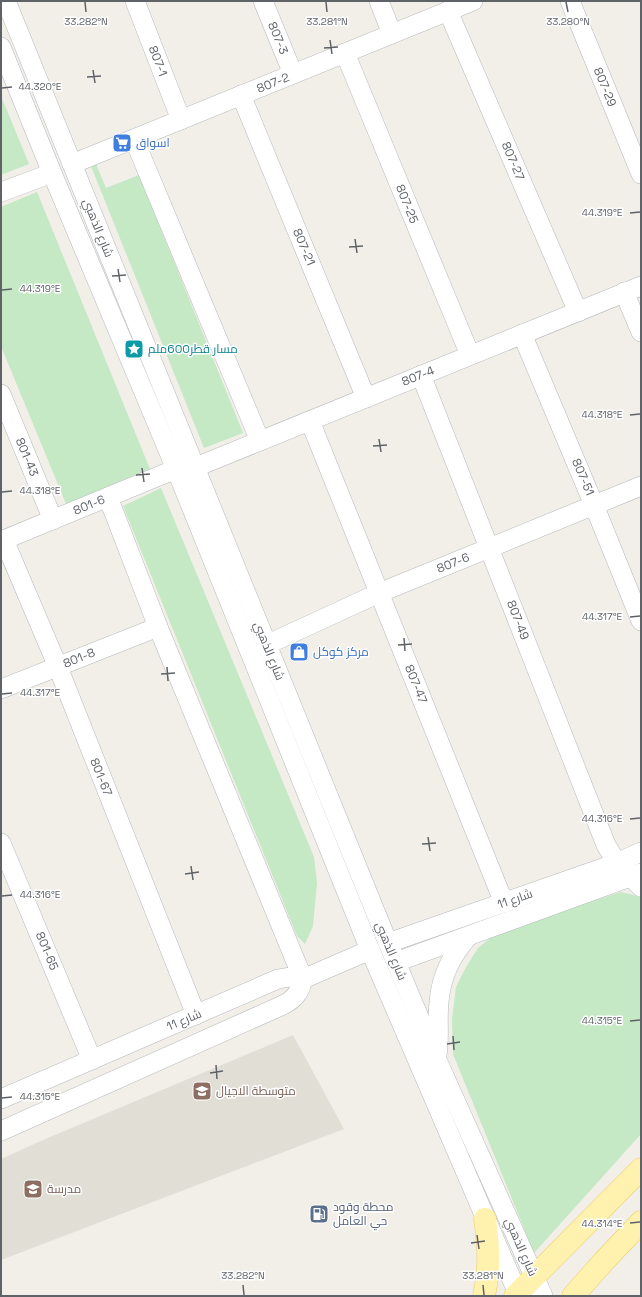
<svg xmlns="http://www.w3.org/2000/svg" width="642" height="1297" font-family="'Space Grotesk',Cairo,sans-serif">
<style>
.education{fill:#e1ded6}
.green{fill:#c5e8c5}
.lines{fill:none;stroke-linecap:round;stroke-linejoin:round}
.minor-casing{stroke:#b5b8bc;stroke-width:20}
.major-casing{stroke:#f2c960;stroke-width:23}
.minor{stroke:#fff;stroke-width:19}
.major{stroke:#fff2af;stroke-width:22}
.ticks{fill:none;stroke:#5f6368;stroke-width:1.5}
.labels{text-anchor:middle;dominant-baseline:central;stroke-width:3;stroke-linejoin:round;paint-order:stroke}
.street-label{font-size:12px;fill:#5f6368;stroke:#fff}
.shop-label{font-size:12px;fill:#366cbe;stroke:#fff;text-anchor:start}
.culture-label{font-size:12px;fill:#0d838f;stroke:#fff;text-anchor:start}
.education-label{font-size:12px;fill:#785e54;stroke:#fff;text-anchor:start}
.service-label{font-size:12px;fill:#4e5e75;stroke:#fff;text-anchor:start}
.ticks-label{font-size:10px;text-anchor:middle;fill:#5f6368;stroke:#fff;stroke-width:3;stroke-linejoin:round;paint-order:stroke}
</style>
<rect width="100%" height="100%" fill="#f1efe8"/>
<path class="education" d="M293 1035 344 1129 1 1260V1159L43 1140Z"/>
<g class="green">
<path d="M1 96 29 164 1 175Z"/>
<path d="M96 164 106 188 139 175 243 433 204 448 91 166Z"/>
<path d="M37 192 150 469 66 504 1 346V207Z"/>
<path d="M161 488 314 857 317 883 313 926 305 944 297 936 123 506Z"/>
<path d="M621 892 641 897V1134L534 1253 453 1054 452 1019 456 987 466 967 478 948 500 930Z"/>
</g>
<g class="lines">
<defs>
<g id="minor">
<path d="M6 1 388 943 437 1060 543 1296"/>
<path d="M135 1 181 120"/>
<path d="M263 1 293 74"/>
<path d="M379 1 392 34"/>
<path d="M570 1 641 174"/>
<path d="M448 11 578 312"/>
<path d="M1 47 52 173 176 469 370 950 519 1296"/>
<path d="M345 53 470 355"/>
<path d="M241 95 366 398"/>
<path d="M134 139 260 441"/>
<path d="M72 164 473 1"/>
<path d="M1 192 52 173"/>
<path d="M624 292 641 332"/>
<path d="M522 334 594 505 641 621"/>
<path d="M421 375 606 845 617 863 641 887"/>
<path d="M1 394 53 520"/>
<path d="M310 421 504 903"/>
<path d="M196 467 641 286"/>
<path d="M4 540 58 667 196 1015"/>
<path d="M1 541 176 469"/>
<path d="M266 645 379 593 641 486"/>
<path d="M1 689 158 627"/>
<path d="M1 843 92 1060"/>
<path d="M388 943 617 863 641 852"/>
<path d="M396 962 641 873"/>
<path d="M437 1055C440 1037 437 1020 439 1002 441 977 452 954 469 936"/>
<path d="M1 1099 278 979 290 977 303 979 370 950"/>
<path d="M1 1131 283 1005C295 999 300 992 303 979L158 627 108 497"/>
</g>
<g id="major">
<path d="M484 1296C490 1267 489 1248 485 1219"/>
<path d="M515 1296 641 1169"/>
<path d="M573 1296 604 1261 641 1222"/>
</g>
</defs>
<use href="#minor" class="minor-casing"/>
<use href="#major" class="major-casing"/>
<use href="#minor" class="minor"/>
<use href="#major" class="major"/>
</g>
<path class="ticks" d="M85 2 86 12M326 2 327 12M566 2 568 12M330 40 332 54M324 48 338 47M93 70 95 83M87 77 101 76M2 88 12 87M630 213 640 212M355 239 357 253M349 247 363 246M118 269 120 282M112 276 126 275M2 290 12 289M630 415 640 414M379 439 381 452M373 446 387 445M142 468 144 482M136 475 150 474M2 492 12 491M630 617 640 616M404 638 405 651M398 645 412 644M167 667 168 681M161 674 175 673M2 694 12 693M630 819 640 818M428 837 430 851M422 844 436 843M191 866 193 880M185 874 199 872M2 896 12 895M630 1021 640 1020M453 1036 454 1050M447 1044 460 1042M216 1065 217 1079M210 1073 223 1071M2 1098 12 1097M630 1223 640 1222M477 1235 479 1249M471 1243 485 1241M243 1285 244 1295M483 1285 484 1295"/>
<defs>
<symbol id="supermarket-square" viewBox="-11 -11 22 22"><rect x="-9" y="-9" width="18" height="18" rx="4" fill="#3f7fe0" stroke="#fff"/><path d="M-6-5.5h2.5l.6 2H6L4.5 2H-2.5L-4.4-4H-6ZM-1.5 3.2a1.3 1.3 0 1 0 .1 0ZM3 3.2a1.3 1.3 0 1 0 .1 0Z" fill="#fff"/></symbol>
<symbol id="sight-square" viewBox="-11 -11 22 22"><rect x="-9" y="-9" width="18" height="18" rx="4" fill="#0f9aa8" stroke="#fff"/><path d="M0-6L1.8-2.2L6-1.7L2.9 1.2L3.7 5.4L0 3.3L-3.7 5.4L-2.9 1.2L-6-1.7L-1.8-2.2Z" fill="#fff"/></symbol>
<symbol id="shop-square" viewBox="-11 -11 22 22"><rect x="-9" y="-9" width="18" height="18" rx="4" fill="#3f7fe0" stroke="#fff"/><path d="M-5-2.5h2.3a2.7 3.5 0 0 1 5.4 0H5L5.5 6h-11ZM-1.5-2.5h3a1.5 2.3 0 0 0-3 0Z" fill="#fff"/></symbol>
<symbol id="school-square" viewBox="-11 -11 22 22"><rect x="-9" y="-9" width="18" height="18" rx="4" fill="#8d6e63" stroke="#fff"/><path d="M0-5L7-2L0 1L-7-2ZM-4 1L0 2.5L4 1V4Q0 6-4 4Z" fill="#fff"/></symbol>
<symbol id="fuel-square" viewBox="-11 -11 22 22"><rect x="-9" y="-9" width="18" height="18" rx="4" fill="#5c6f8a" stroke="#fff"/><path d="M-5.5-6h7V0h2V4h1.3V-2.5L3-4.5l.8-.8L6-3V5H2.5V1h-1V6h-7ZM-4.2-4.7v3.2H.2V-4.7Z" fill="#fff"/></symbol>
</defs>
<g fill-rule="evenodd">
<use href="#supermarket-square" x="111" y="132" width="22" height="22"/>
<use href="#sight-square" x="123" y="338" width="22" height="22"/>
<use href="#shop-square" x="288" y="641" width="22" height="22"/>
<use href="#school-square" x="191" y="1080" width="22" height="22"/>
<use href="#school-square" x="22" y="1178" width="22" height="22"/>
<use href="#fuel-square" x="308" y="1203" width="22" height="22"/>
</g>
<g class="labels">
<g class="street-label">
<text transform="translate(278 38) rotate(67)">807-3</text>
<text transform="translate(158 61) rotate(69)">807-1</text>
<text transform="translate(273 83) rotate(-22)">807-2</text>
<text transform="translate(605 87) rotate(68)">807-29</text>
<text transform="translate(513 161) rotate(67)">807-27</text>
<text transform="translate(407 204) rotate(68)">807-25</text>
<text transform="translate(98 228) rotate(68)">شارع الذهبي</text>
<text transform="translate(304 247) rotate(67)">807-21</text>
<text transform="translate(418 376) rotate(-22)">807-4</text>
<text transform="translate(27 457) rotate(67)">801-43</text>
<text transform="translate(583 477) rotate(67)">807-51</text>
<text transform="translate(89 505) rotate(-22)">801-6</text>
<text transform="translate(453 563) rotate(-22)">807-6</text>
<text transform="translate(518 620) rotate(69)">807-49</text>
<text transform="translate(269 651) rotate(68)">شارع الذهبي</text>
<text transform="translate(79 658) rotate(-22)">801-8</text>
<text transform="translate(416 684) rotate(68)">807-47</text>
<text transform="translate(101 777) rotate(68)">801-67</text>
<text transform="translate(515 899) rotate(-19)">شارع 11</text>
<text transform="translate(47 951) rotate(67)">801-65</text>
<text transform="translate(391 951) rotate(67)">شارع الذهبي</text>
<text transform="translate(184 1020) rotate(-23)">شارع 11</text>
<text transform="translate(521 1247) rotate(66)">شارع الذهبي</text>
</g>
<g class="shop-label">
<text x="136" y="143">اسواق</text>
<text x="313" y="652">مركز كوكل</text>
</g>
<g class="culture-label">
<text x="148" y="349">مسار قطر600ملم</text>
</g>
<g class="education-label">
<text x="216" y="1091">متوسطة الاجيال</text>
<text x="47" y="1189">مدرسة</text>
</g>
<g class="service-label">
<text x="333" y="1207">محطة وقود<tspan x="333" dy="14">حي العامل</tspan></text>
</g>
</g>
<g class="ticks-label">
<text x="86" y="25">33.282°N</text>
<text x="327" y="25">33.281°N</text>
<text x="568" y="25">33.280°N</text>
<text x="40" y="90">44.320°E</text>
<text x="602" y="216">44.319°E</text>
<text x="40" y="292">44.319°E</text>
<text x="602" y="418">44.318°E</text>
<text x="40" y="494">44.318°E</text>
<text x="602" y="620">44.317°E</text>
<text x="40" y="696">44.317°E</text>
<text x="602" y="822">44.316°E</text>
<text x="40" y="898">44.316°E</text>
<text x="602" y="1024">44.315°E</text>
<text x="40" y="1100">44.315°E</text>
<text x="602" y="1227">44.314°E</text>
<text x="243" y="1279">33.282°N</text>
<text x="483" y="1279">33.281°N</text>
</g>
<rect width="642" height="1297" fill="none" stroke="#5f6368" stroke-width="4"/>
</svg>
